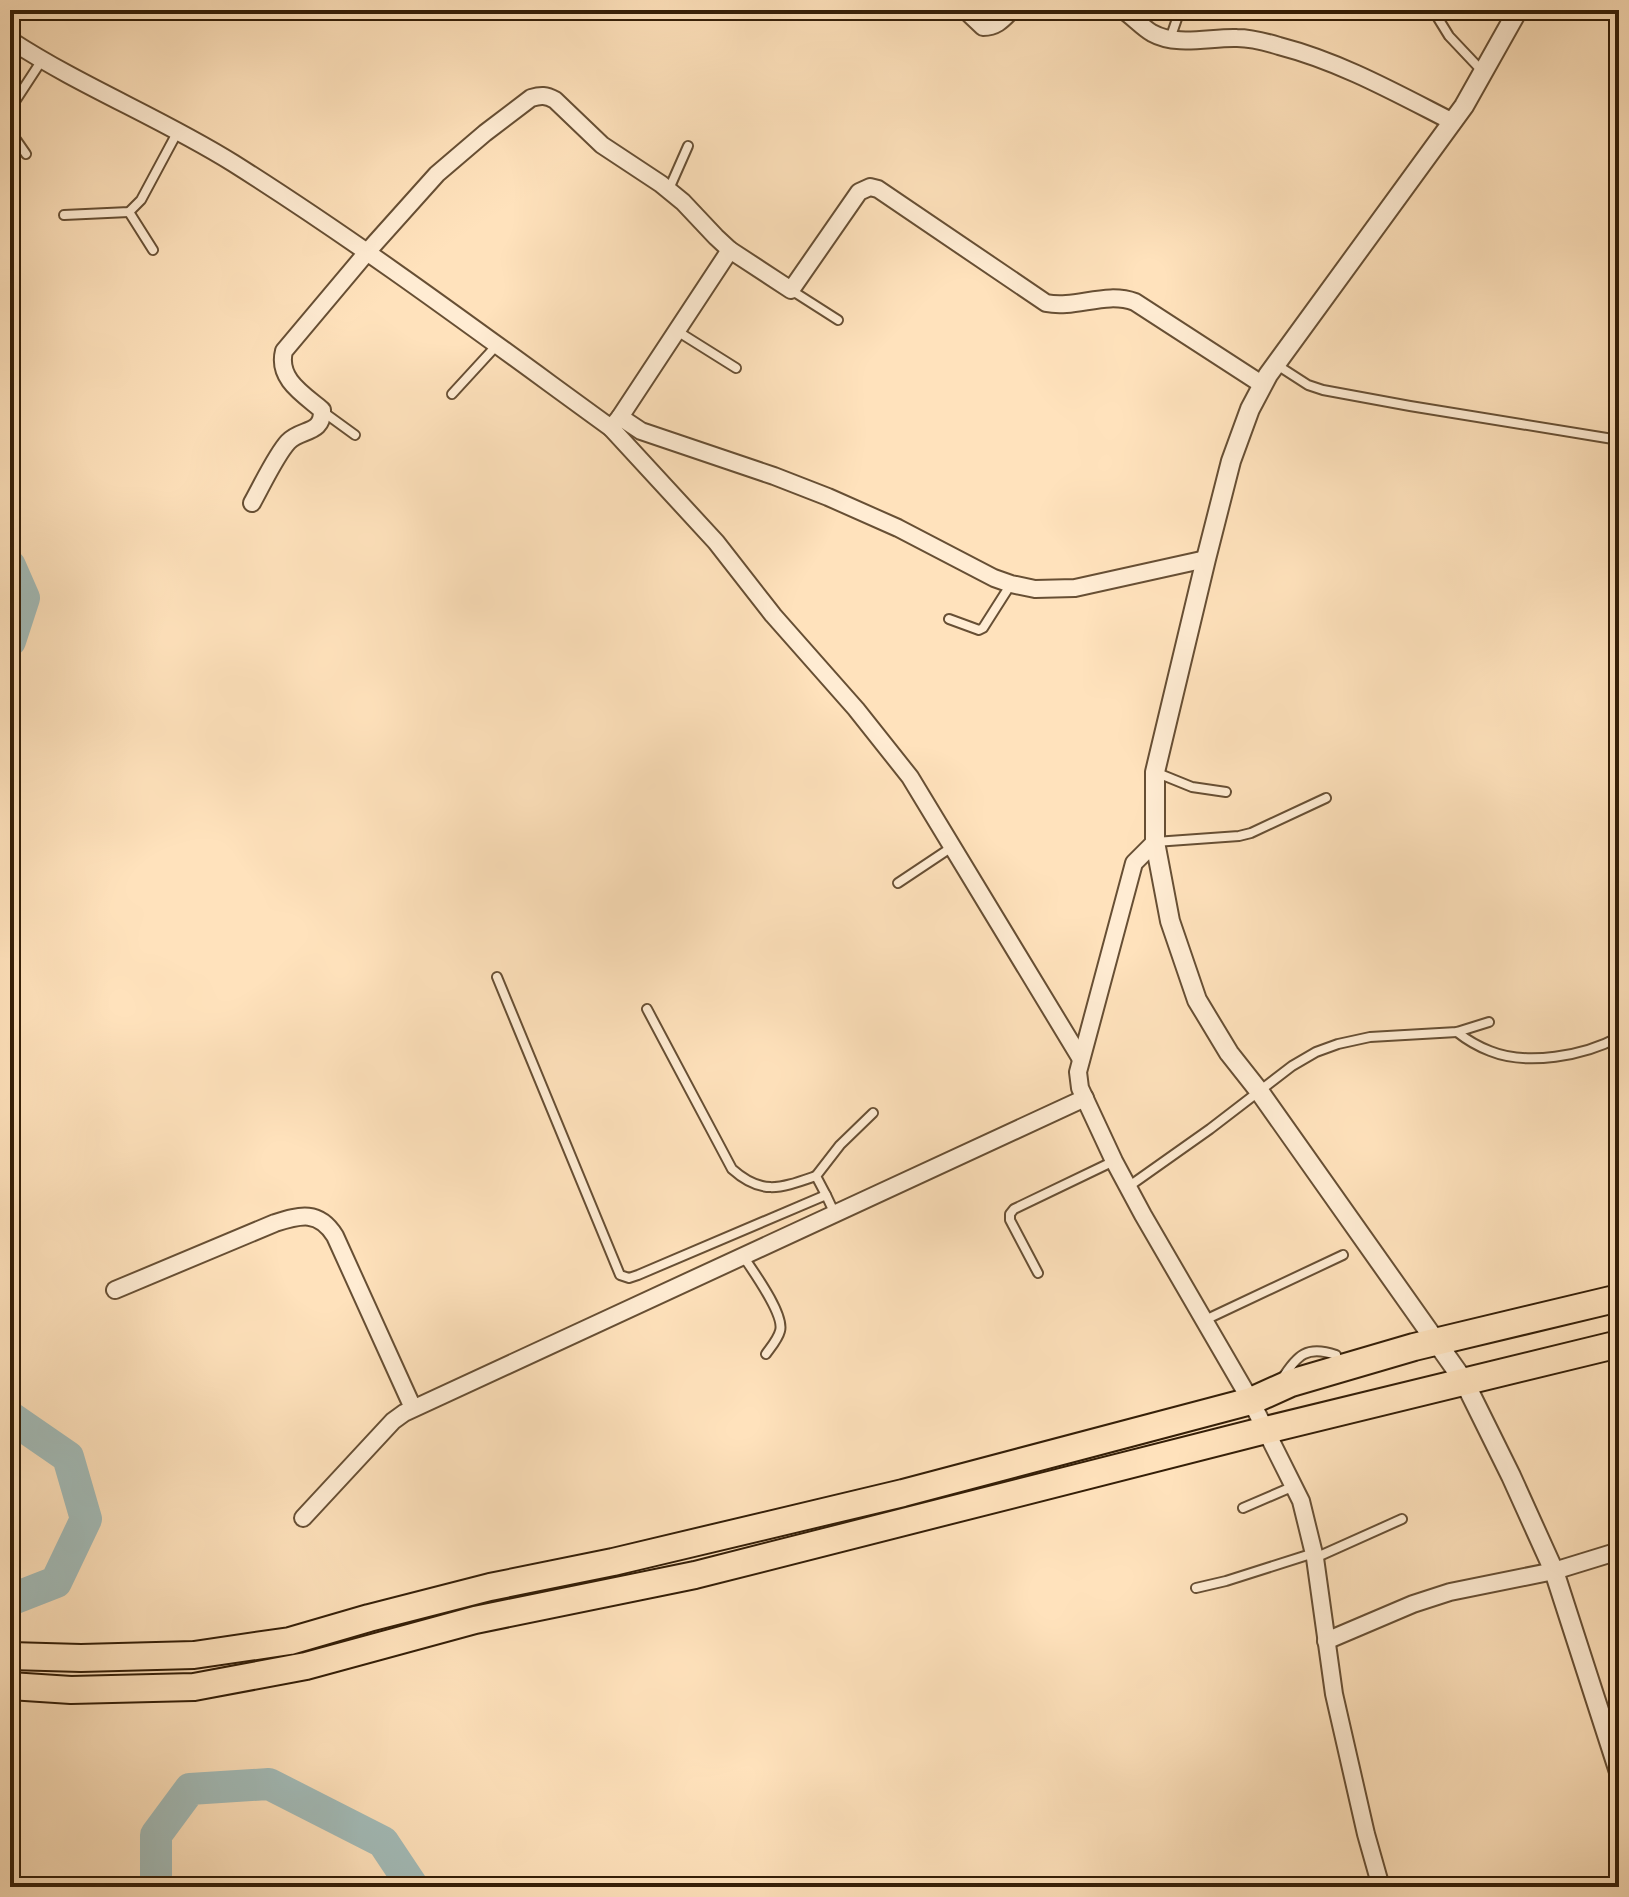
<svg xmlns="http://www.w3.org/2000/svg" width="1629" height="1897" font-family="Cardo,serif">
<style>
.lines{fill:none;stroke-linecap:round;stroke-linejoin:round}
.river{stroke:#a3bcb9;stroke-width:32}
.service-casing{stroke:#674f34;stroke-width:12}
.minor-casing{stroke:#674f34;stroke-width:20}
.tertiary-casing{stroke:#674f34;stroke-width:22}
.trunk-casing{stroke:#341e07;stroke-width:30}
.service{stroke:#ffecd3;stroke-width:8}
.minor{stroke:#ffecd3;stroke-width:16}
.tertiary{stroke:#ffecd3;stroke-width:18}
.trunk{stroke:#ffe2bc;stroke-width:26}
</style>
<rect width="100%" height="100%" fill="#ffe2bc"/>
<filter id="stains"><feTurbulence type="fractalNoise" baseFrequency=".0025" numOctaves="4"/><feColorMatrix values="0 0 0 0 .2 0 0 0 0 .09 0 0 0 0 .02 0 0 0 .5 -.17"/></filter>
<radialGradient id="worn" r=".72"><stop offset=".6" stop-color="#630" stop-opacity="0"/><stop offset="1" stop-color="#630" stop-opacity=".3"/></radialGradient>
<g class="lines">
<g class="river">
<path d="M10 566 24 598 10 641"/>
<path d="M10 1417 68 1457 86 1519 56 1582 10 1600"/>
<path d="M156 1887V1835L190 1789 269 1784 383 1842 413 1887"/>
</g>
<defs>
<g id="service">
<path d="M1433 10 1449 36 1483 72"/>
<path d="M1170 39 1180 10"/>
<path d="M10 109 42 60"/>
<path d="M10 131 26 154"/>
<path d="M669 189 688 146"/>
<path d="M129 212 153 250"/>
<path d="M64 215 129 212 141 200 178 131"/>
<path d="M791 290 838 320"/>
<path d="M677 331 736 368"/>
<path d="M1277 365 1308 385 1323 390 1410 406 1619 440"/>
<path d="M452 394 497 345"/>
<path d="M322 411 355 435"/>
<path d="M949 619 979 630 983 628 1011 584"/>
<path d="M1155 772 1192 787 1226 792"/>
<path d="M1155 842 1239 836 1251 833 1326 798"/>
<path d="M898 883 952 847"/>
<path d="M497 977 620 1275 629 1278 638 1275 826 1195 834 1212"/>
<path d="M647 1009 732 1169C762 1196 781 1188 816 1176"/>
<path d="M1457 1032C1467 1040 1477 1046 1490 1051 1527 1066 1584 1056 1619 1037"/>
<path d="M1128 1187 1210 1129 1292 1066 1316 1052 1338 1044 1370 1037 1457 1032 1489 1022"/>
<path d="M826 1195 816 1176 840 1145 873 1113"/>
<path d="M743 1256C753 1271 785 1315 780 1331 778 1339 771 1347 766 1354"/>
<path d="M1038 1273 1010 1220V1214L1014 1209 1114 1161"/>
<path d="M1205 1320 1343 1255"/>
<path d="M1282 1379C1297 1355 1307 1345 1336 1355"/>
<path d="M1243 1508 1294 1486"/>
<path d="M1315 1558 1402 1519"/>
<path d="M1196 1588 1226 1581 1314 1553"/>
</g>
<g id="minor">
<path d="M965 10 983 27C997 27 1003 19 1012 10"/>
<path d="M1123 10C1133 17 1142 27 1152 33 1177 47 1210 37 1237 38 1251 38 1266 42 1279 46 1341 62 1396 93 1453 122"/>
<path d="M10 40C82 87 161 118 233 163 363 245 487 338 611 428L620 417 641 431 774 476 828 497 898 528 994 578 1011 584 1035 589 1075 588 1206 559"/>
<path d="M620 417 730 250"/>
<path d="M611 428 716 542 773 615 856 709 910 777 1081 1059"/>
<path d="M252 503C261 487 276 455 288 442 301 428 323 435 322 410 303 394 277 379 284 351L368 251 437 174 485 133 531 98C541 95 546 95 555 100L602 145 661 184 683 202 716 237 730 250 791 290 859 192 870 187 878 189 1046 303C1076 309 1105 291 1135 302L1263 385"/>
<path d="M1155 842 1134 863 1078 1072 1080 1088 1114 1161 1143 1215 1251 1401 1301 1501 1315 1558 1334 1694 1366 1834 1381 1887"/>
<path d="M115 1290 275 1223C300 1215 319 1210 335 1236L413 1408"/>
<path d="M303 1518 393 1421 404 1413 1085 1098"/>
<path d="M1326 1641 1413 1604 1450 1592 1554 1571 1619 1551"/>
</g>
<path id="tertiary" d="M1518 10 1464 106 1268 375 1250 409 1231 461 1206 559 1155 772V842L1170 921 1197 1000 1229 1053 1259 1091 1464 1381 1511 1476 1554 1571 1619 1772"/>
<g id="trunk">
<path d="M10 1656 81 1658 194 1655 290 1641 369 1618 490 1587 613 1562 903 1493 1251 1401 1291 1383 1414 1347 1619 1298"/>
<path d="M10 1686 71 1690 194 1687 306 1666 475 1620 695 1575 1266 1430 1619 1344"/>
</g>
</defs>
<use href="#service" class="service-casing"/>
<use href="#minor" class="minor-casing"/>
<use href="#tertiary" class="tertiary-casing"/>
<use href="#trunk" class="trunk-casing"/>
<use href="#service" class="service"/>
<use href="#minor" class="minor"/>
<use href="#tertiary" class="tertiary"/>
<use href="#trunk" class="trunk"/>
</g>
<rect width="1629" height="1897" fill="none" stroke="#ffe2bc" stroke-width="40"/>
<rect x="12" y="12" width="1605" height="1873" fill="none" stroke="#341e07" stroke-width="4"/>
<rect x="20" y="20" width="1589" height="1857" fill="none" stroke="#341e07" stroke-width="2"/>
<rect width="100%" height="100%" filter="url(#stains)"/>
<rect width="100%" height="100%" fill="url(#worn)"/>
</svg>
